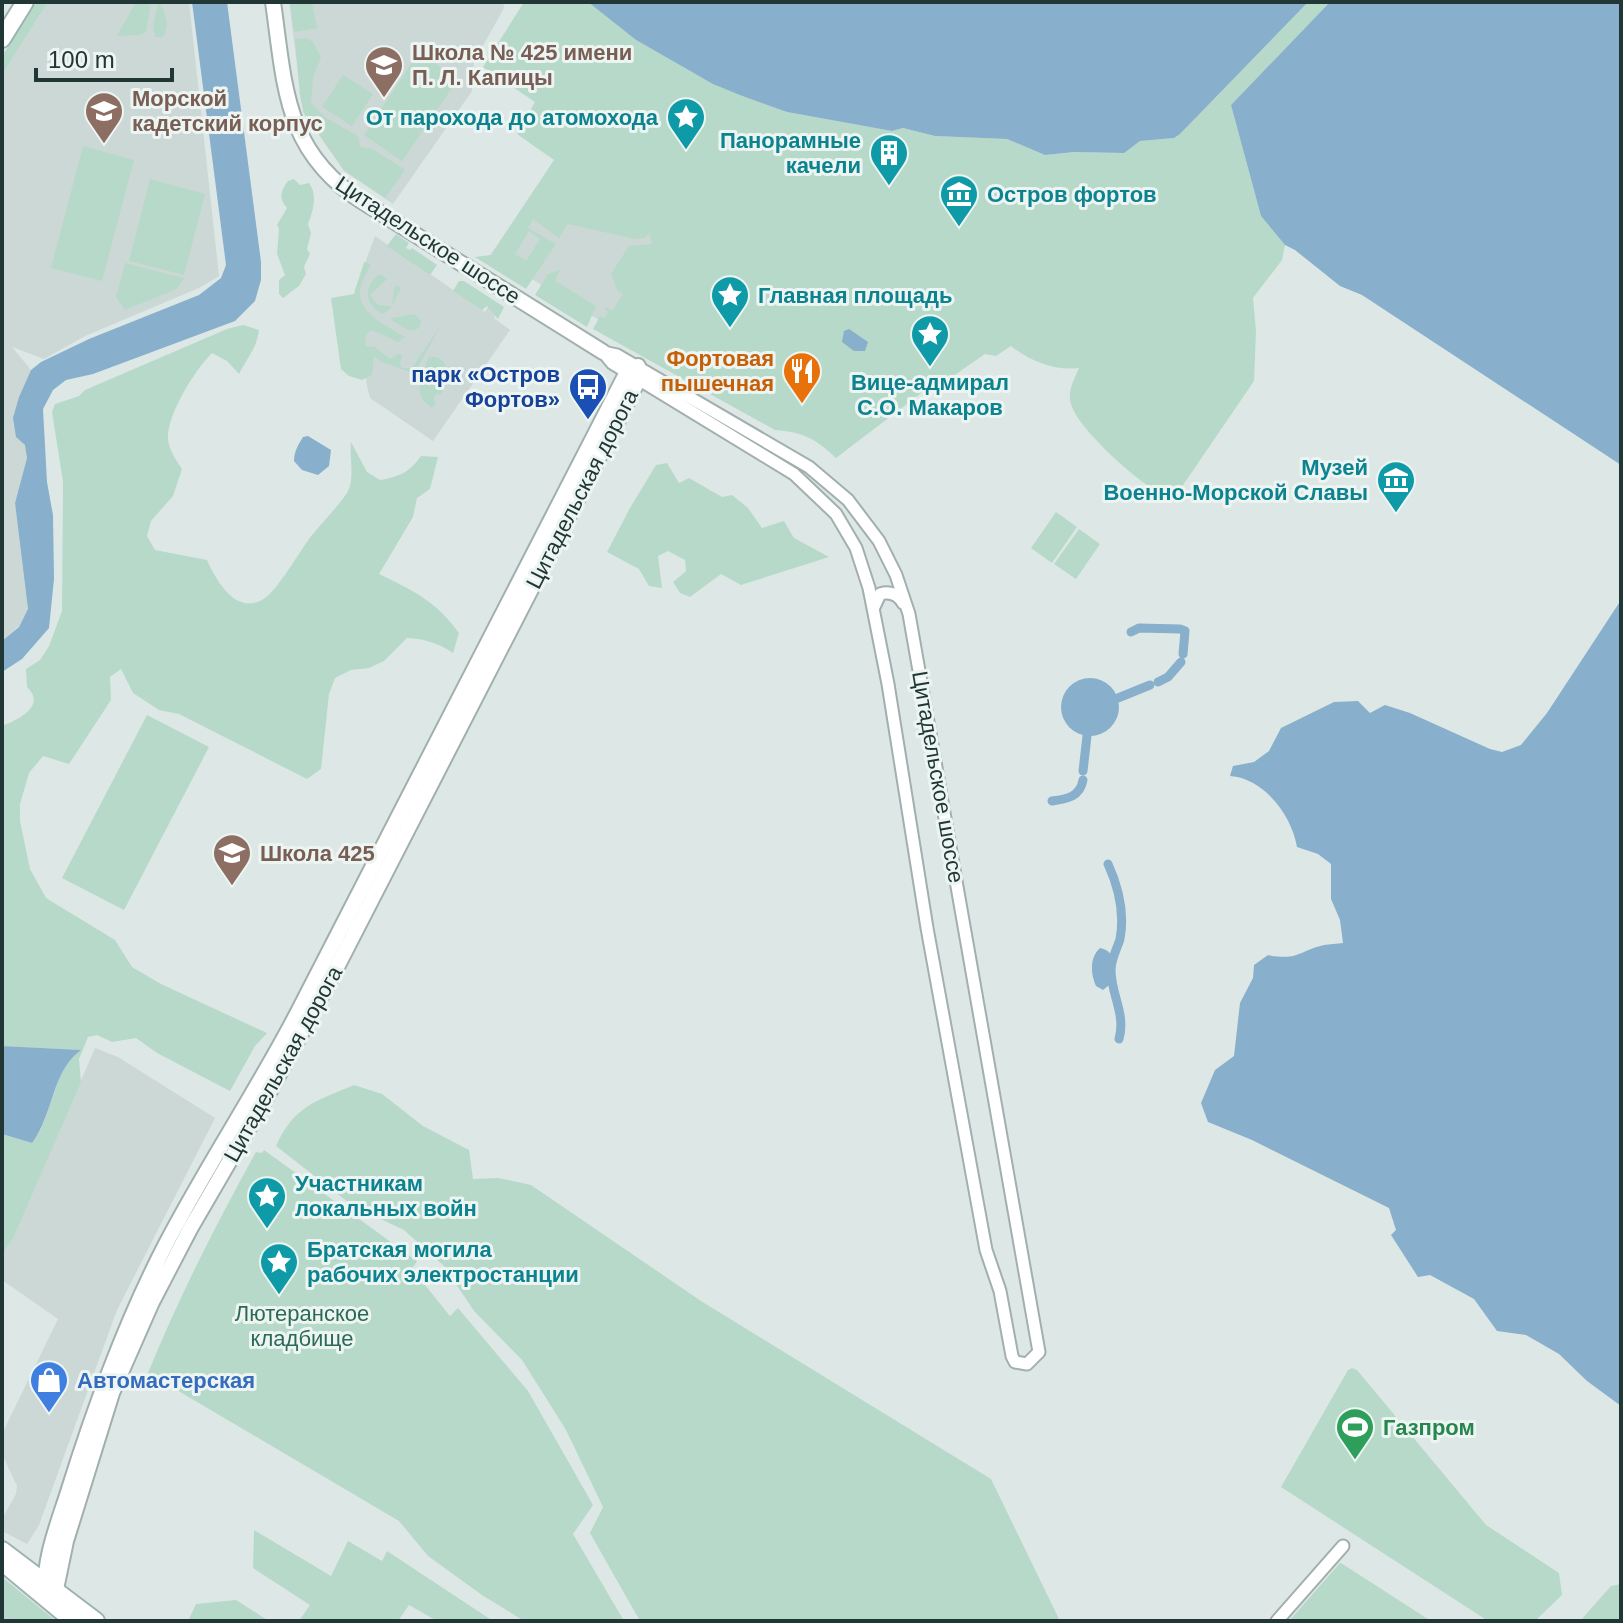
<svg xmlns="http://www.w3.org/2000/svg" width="1623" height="1623" font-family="Arial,sans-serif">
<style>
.built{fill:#ccd8d5}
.green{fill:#b7d9c9;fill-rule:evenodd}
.water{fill:#88afcb}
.pier{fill:#dde8e6}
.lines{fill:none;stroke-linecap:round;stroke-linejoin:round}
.canal{stroke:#88afcb;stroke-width:9}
.minor-casing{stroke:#a1afae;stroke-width:15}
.tertiary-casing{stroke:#a1afae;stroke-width:18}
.secondary-casing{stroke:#9db3b1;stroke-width:20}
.minor{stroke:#fff;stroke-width:11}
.tertiary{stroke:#fff;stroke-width:14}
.secondary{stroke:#fff;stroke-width:16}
.labels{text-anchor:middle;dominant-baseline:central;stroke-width:6;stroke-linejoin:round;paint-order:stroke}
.education-label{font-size:22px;font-weight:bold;fill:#785e54;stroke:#edf5f3;text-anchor:start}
.culture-label{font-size:22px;font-weight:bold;fill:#0d838f;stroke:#edf5f3;text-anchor:start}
.street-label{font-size:22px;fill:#203736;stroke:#edf5f3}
.food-label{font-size:22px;font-weight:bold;fill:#c56008;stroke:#edf5f3;text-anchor:end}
.transit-label{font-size:22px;font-weight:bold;fill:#164399;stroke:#edf5f3;text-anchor:end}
.park-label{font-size:22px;fill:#2d6a55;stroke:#edf5f3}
.shop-label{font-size:22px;font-weight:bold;fill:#366cbe;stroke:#edf5f3;text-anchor:start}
.leisure-label{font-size:22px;font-weight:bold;fill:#27864d;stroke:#edf5f3;text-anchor:start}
</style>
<rect width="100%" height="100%" fill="#dde8e6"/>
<g class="built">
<path d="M48 2H189L219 276 199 288 85 336 44 359 12 347 31 370 19 397 27 458 15 503 28 610 19 626 2 641V75Z"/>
<path d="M289 2H503L504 8 474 62 472 91 393 204 344 171 303 112Z"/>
<path d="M536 188 646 220 653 244 612 328 491 254Z"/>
<path d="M375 236 485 312 490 304 498 309 494 318 510 330 433 441 370 398 367 386 355 290Z"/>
<path d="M95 1048 118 1057 215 1118 117 1310 39 1525 27 1544 2 1531V1519L16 1494 17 1486 2 1454V1434L58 1319 2 1280V1254L13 1239Z"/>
</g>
<g class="green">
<path d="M37 2H48L2 75V56Z"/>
<path d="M136 2H151L146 32 140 35 117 36Z"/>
<path d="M158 2H160C165 15 171 25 163 37H155L153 27Z"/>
<path d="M290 2H312L317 28 294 32Z"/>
<path d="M524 2H588L636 40 701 77 787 112 892 131 903 128 935 136 1007 139 1045 155 1074 152 1123 153 1140 141 1174 138 1180 134 1308 2H1330L1231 105 1261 216 1285 245 1282 260 1253 298 1256 331 1254 381 1179 491C1170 492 1162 492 1154 489 1133 478 1077 427 1071 404 1067 391 1074 380 1079 368 1054 371 1030 361 1011 346L996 356 985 354 946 381H937L836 458C816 439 803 432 775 430L593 329 600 316 605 318 608 312 605 310 606 307 612 311 623 294 617 290 611 274 629 246 652 244 649 233 645 238 635 239 568 224 559 238 533 219 528 228 556 244 526 289 475 257 491 255 554 160 517 134 535 102 483 67ZM529 231 540 239 526 261 515 254Z"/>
<path d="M306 38 313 42 321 57 313 77 311 103 326 118 358 136 360 147 373 149 405 170 385 198 344 170 304 113 300 96 295 39Z"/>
<path d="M419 52 458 79 402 161 364 135Z"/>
<path d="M343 75 373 94 352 126 322 107Z"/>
<path d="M83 146 134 160 102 281 51 268Z"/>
<path d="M150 179 205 194 184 275 129 261Z"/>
<path d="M294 179 300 185 309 183C318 195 313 211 308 224L311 233 307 249 310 254 304 267 306 274 299 286 283 298 279 294V280L285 275 277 254 279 229 277 225 287 208C278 198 281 191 288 181Z"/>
<path d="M396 234 409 243 406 248 410 250 412 248 437 265 430 275 387 246Z"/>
<path d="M364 262 371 264C367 273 359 285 360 294 361 315 389 327 405 337L398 342 372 330 366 334 365 346 375 347 390 359 398 354 402 355 400 364 402 368H412L442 323 417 369 412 373 382 362 374 356 372 375 362 380 349 376 341 369 331 298 354 294Z"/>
<path d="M125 263 184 278 177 289 125 310 116 297Z"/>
<path d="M560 270 555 281 596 306 587 327 535 295 548 274Z"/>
<path d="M380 274 387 279 370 295 378 305 391 306C395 300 391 292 396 285L401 288 390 309 383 314C364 305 363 285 380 274Z"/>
<path d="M459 281H464L504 307 498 319 487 306 482 310 453 291Z"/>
<path d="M415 314 421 321 420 327C410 335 401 326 392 320L391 318Z"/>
<path d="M243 325 259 330C257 348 247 358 239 374L227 361 212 353C195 370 167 414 168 439 169 450 176 460 182 469L173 496 151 521 147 536 155 550 207 560C217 582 237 617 265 598 277 590 299 553 309 539 318 527 343 501 348 491 355 477 349 457 351 442L367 472 380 480C399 477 410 472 421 456L438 457 430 489 417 498 413 517 379 574C414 591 436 601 459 633L453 653C438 643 425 639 407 638L384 661 369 668 351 670 335 678 329 694 321 769 307 779 179 714 159 710 133 693 121 669 110 677 111 700 69 764 43 756 29 773 20 804V821L30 869 46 898 115 940 132 967 161 984 267 1033 255 1046 230 1091 157 1053 136 1038 112 1042 97 1035 88 1037 79 1059 81 1082 13 1239 2 1254V1134L32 1143C54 1115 51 1073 80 1050L2 1046V726C18 720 47 706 27 687L26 669 40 660 49 646 62 611 63 482 52 412 55 404 79 396 85 390 227 329Z"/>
<path d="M429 357C439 356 445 360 447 370L437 385 444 388 440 395 437 393 433 400 436 402 433 408C411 396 421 375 429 357Z"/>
<path d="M667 463 679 483 689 478 722 497 732 495 748 508 762 528 784 521 794 538 829 557 741 585 721 574 690 597 680 593 673 582 686 571 685 560 668 551 658 556 662 588 649 586 639 569 607 552 630 508 656 465Z"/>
<path d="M1056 512 1077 527 1052 563 1031 548Z"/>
<path d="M1079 529 1100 544 1076 579 1054 564Z"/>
<path d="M147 715 209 747 124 910 62 878Z"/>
<path d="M354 1085 382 1094 423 1126 469 1150 473 1179 498 1178 531 1185 701 1301 991 1479 1060 1621H640L590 1533 603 1507 566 1430 522 1360 474 1311 444 1266 404 1230 353 1206 276 1146C294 1106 316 1101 354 1085Z"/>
<path d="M264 1150 417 1261 412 1269 450 1316 458 1308 528 1391 593 1505 573 1534 624 1621H524L482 1595 428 1556 399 1521 148 1373C179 1297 216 1224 256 1152L262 1153Z"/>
<path d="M1352 1368 1357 1370 1486 1525 1559 1573 1562 1595 1535 1621H1488L1281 1487 1348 1370Z"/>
<path d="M254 1530 331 1576 348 1541 382 1561 387 1551 493 1621H437L409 1605 398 1621H299L310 1605 253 1568Z"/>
<path d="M1340 1563H1341L1431 1621H1289Z"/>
<path d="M2 1577 56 1621H2Z"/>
<path d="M1621 1584V1621H1580L1611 1586Z"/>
<path d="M236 1600 269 1621H188L196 1604Z"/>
</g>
<g class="water">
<path d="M192 2H227L261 262V280L255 301 235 321 93 374 66 380 53 390 43 409 47 482 53 515 54 579 49 628 22 659 2 672V641L19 627 28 609 15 503 27 458 25 445 16 437 13 418 19 397 31 370 41 362 89 339 199 295 221 278 226 265Z"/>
<path d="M588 2H1308L1180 134 1174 138 1140 141 1124 153 1074 152 1045 155 1007 139 935 136 903 128 892 131 787 112 740 95 713 84 636 40Z"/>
<path d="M1330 2H1621V465L1362 295 1340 286 1295 250 1285 245 1261 216 1231 105Z"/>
<path d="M849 329 868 342 865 351H854L842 342 844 331Z"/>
<path d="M308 436 331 450 329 466 318 475 302 470 294 461C294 452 298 445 303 437Z"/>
<path d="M1621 600V1406L1587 1381 1559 1354 1526 1335 1497 1331 1474 1299 1430 1275 1418 1277 1391 1235 1396 1230 1389 1208 1252 1140 1208 1122 1201 1103 1215 1070 1234 1056 1240 1003 1253 978 1254 965 1268 955C1298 961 1299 951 1324 945 1330 944 1337 944 1343 943L1340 920 1331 899V864L1318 854 1297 847C1292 816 1264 778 1230 776L1233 766 1254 762 1269 751 1281 728 1334 702 1358 701 1370 713 1385 705 1410 713 1490 749 1502 752 1521 745 1547 713Z"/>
<circle cx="1090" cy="707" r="29"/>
<path d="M1100 948C1117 951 1113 967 1114 981L1103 990 1096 986C1091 974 1089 958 1100 948Z"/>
<path d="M2 1046 81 1050C51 1072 54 1114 32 1143L2 1134Z"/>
</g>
<path class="pier" d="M1393 316 1584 442 1582 446 1393 320Z"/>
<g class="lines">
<g class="canal">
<path d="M1131 632 1139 628 1180 629 1185 631 1183 654"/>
<path d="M1158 682 1168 677 1181 662"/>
<path d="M1118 698 1150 685"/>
<path d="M1083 771 1087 736"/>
<path d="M1052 801C1067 799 1080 797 1083 780"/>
<path d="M1108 864C1119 888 1125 912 1120 939 1117 949 1111 959 1111 970 1111 995 1126 1013 1119 1039"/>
</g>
<defs>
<g id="minor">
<path d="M603 352 617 355 809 467 848 500 879 541 896 575 909 614 1039 1352 1027 1364 1015 1362 1012 1356 1000 1291 986 1250 927 928 888 684 869 588 856 548 836 514 794 474 612 363Z"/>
<path d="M874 607 880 594C890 591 898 594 903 603"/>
<path d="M1277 1621 1343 1546"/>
</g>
<g id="tertiary">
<path d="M273 2C285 86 284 152 363 202L603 352"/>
<path d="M638 366 639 379 337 967 266 1098 190 1229 152 1302 112 1393 66 1541 56 1589 46 1598C42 1560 59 1522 70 1486 96 1403 126 1321 166 1244 207 1165 257 1091 298 1012 409 799 516 584 627 372Z"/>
</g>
<g id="secondary">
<path d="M2 39 25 2"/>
<path d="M2 1550 96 1621"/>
<path d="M3 1563 73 1621"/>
</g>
</defs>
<use href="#minor" class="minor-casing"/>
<use href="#tertiary" class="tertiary-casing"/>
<use href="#secondary" class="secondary-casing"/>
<use href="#minor" class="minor"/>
<use href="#tertiary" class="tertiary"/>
<use href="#secondary" class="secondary"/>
</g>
<defs>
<symbol id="school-pin" viewBox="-11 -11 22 30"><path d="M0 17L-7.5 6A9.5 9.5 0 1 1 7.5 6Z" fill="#8d6e63" stroke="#edf5f3"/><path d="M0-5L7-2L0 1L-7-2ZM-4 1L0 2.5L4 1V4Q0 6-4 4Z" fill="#fff"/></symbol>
<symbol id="sight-pin" viewBox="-11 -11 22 30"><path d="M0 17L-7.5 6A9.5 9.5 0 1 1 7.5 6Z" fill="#0f9aa8" stroke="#edf5f3"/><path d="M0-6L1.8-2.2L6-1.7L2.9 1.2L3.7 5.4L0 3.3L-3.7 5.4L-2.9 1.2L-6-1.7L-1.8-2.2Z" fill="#fff"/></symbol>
<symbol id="building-pin" viewBox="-11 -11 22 30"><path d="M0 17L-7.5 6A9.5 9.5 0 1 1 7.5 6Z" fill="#0f9aa8" stroke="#edf5f3"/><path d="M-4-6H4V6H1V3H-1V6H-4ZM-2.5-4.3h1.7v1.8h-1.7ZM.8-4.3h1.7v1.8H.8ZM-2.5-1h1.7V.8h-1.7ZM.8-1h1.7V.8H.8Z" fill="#fff"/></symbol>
<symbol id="museum-pin" viewBox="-11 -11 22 30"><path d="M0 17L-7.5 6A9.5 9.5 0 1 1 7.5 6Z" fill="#0f9aa8" stroke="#edf5f3"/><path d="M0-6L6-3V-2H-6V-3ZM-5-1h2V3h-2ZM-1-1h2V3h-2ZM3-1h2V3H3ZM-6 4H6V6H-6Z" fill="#fff"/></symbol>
<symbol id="restaurant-pin" viewBox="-11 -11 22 30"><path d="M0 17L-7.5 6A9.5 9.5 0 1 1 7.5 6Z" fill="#e8710a" stroke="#edf5f3"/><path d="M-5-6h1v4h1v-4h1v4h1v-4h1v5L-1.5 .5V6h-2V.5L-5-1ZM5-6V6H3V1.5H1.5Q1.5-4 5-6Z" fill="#fff"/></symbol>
<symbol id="bus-pin" viewBox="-11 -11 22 30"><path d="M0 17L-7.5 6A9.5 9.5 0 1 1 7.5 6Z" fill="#1a4fb4" stroke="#edf5f3"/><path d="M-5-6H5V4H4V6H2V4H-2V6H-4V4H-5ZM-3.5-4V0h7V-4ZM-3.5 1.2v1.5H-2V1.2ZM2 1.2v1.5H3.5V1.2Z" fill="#fff"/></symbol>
<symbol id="shop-pin" viewBox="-11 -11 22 30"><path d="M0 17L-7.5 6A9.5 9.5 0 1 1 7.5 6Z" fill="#3f7fe0" stroke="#edf5f3"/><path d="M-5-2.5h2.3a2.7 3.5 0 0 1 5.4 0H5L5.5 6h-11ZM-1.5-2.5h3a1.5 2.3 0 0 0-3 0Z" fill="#fff"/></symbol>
<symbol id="stadium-pin" viewBox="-11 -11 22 30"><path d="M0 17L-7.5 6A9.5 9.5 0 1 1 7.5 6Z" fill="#2e9e5b" stroke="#edf5f3"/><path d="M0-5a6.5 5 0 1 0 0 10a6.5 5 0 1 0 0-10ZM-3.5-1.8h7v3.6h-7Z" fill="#fff"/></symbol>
</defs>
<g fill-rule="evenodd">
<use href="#school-pin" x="362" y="43" width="44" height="60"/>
<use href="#school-pin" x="82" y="89" width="44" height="60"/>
<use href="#sight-pin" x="664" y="95" width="44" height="60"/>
<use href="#building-pin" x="867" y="131" width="44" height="60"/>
<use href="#museum-pin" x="937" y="172" width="44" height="60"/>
<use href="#sight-pin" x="708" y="273" width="44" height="60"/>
<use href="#sight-pin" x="908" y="312" width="44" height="60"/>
<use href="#restaurant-pin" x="780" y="349" width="44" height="60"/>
<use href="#bus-pin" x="566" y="365" width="44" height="60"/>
<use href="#museum-pin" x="1374" y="458" width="44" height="60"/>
<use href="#school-pin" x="210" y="831" width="44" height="60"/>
<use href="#sight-pin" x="245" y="1174" width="44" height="60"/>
<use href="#sight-pin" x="257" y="1240" width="44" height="60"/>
<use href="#shop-pin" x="27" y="1358" width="44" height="60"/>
<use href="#stadium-pin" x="1333" y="1405" width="44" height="60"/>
</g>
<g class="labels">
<g class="education-label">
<text x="412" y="52">Школа № 425 имени<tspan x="412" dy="25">П. Л. Капицы</tspan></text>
<text x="132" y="98">Морской<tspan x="132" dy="25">кадетский корпус</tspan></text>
<text x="260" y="853">Школа 425</text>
</g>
<g class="culture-label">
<text x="658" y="117" text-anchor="end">От парохода до атомохода</text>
<text x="861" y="140" text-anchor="end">Панорамные<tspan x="861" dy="25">качели</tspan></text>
<text x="987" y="194">Остров фортов</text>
<text x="758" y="295">Главная площадь</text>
<text x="930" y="382" text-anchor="middle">Вице-адмирал<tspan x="930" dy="25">С.О. Макаров</tspan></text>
<text x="1368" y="467" text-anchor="end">Музей<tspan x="1368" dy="25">Военно-Морской Славы</tspan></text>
<text x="295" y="1183">Участникам<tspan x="295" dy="25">локальных войн</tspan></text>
<text x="307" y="1249">Братская могила<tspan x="307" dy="25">рабочих электростанции</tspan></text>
</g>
<g class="street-label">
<text transform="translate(428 240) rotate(33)">Цитадельское шоссе</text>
<text transform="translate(582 489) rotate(-63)">Цитадельская дорога</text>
<text transform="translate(938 777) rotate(80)">Цитадельское шоссе</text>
<text transform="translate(283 1064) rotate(-61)">Цитадельская дорога</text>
</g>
<g class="food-label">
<text x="774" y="358">Фортовая<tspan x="774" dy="25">пышечная</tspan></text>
</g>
<g class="transit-label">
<text x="560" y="374">парк «Остров<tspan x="560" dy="25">Фортов»</tspan></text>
</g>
<g class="park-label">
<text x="302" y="1313">Лютеранское<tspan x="302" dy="25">кладбище</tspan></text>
</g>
<g class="shop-label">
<text x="77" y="1380">Автомастерская</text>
</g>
<g class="leisure-label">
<text x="1383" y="1427">Газпром</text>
</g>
</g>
<rect width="1623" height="1623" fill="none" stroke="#203736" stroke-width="8"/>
<path d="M36 68v12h136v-12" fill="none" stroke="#203736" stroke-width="4"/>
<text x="48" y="68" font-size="24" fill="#203736" stroke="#edf5f3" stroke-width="6" paint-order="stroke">100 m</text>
</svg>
